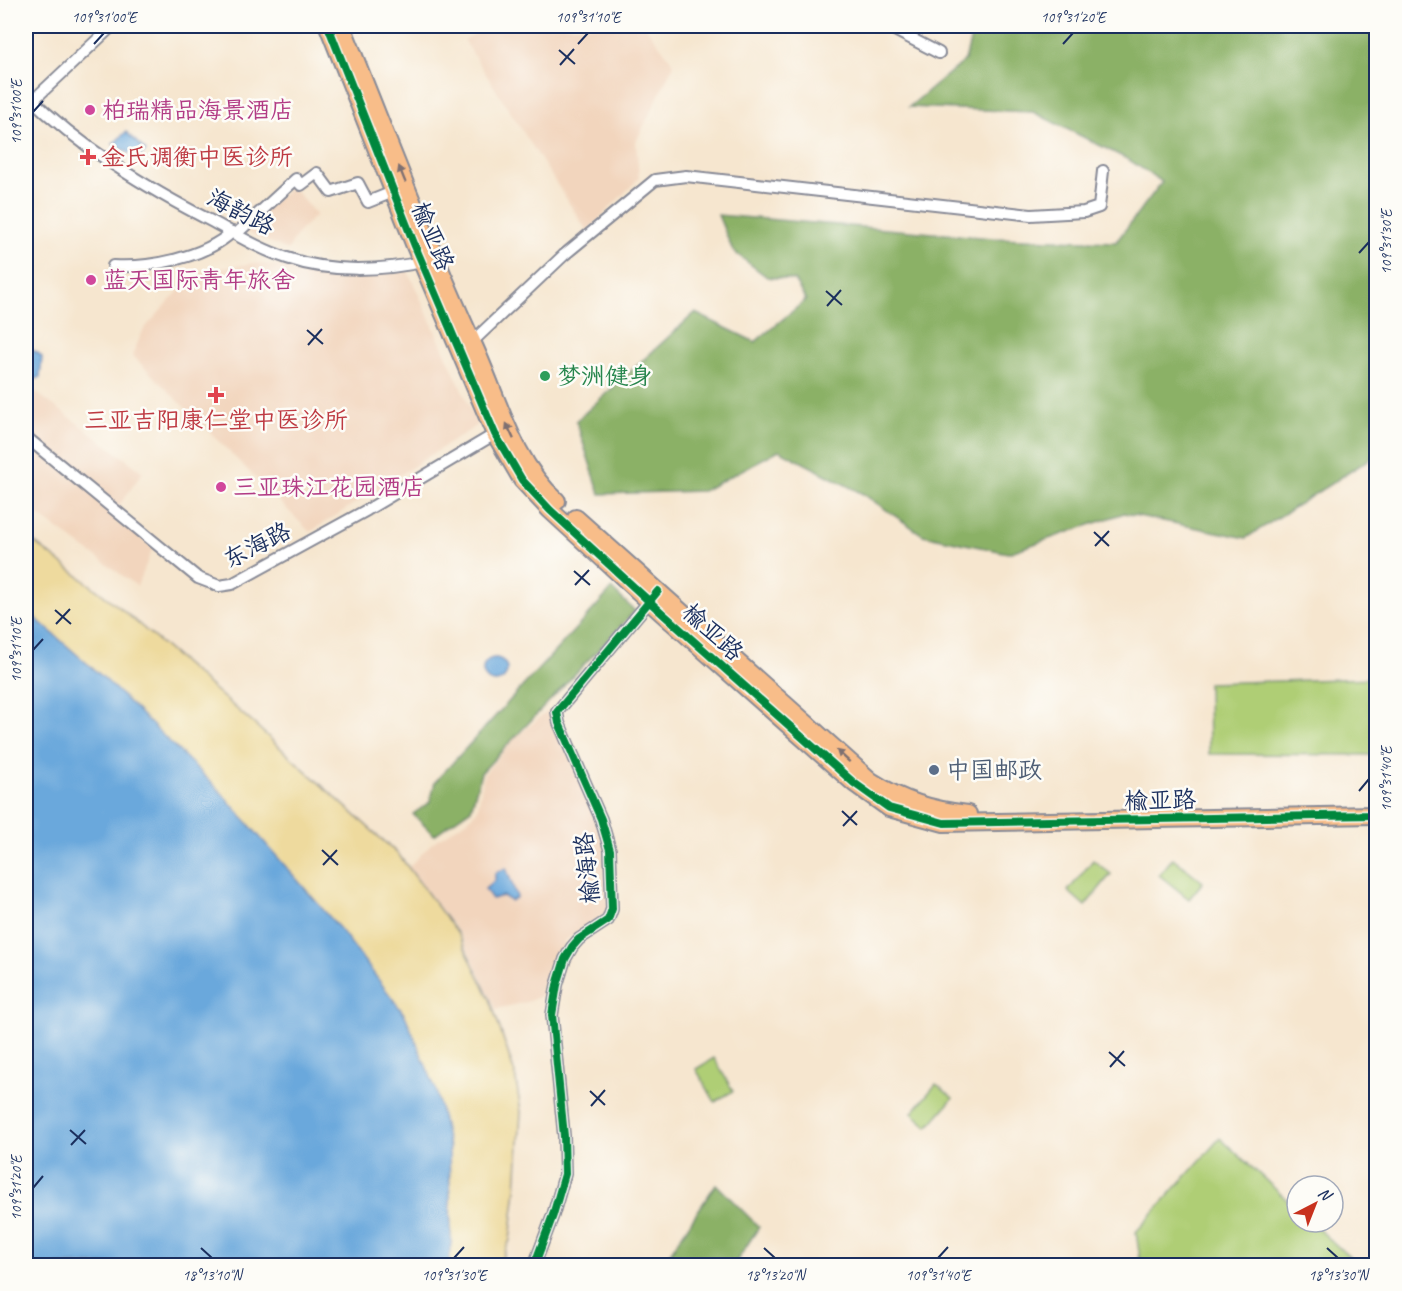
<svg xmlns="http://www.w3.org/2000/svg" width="1402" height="1291" font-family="Caveat,'LXGW WenKai TC',sans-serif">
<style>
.built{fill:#f2d5bd}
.green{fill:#afce75;stroke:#657e6a;stroke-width:1.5}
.forest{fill:#8bb166;stroke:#537062;stroke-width:1.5}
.sand{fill:#eeda9e;stroke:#84847e;stroke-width:1.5}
.water{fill:#6ba8dc;stroke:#436c9d;stroke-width:1.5}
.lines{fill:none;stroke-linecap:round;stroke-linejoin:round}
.minor-casing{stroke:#888a96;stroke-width:14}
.highway-casing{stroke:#888a96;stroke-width:20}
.minor{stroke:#fff;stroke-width:10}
.highway{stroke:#f8bd89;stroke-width:16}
.cycleway-casing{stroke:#fdfcf7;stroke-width:11}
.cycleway{stroke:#00873e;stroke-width:8}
.oneway{fill:#7e6f71}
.ticks{fill:none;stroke:#1b2f5e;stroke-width:2}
.hotel-dot{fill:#d1479c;stroke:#fdfcf7;stroke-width:2}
.health-dot{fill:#e0444e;stroke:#fdfcf7;stroke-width:2}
.leisure-dot{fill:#2e9e5b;stroke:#fdfcf7;stroke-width:2}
.service-dot{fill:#5c6f8a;stroke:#fdfcf7;stroke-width:2}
.labels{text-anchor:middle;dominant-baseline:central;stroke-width:5;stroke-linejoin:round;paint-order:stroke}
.hotel-label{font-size:24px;fill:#b23c85;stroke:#fdfcf7;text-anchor:start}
.health-label{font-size:24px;fill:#be3a42;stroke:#fdfcf7;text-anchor:start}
.street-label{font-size:24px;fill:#1b2f5e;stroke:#fdfcf7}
.leisure-label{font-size:24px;fill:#27864d;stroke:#fdfcf7;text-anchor:start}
.service-label{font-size:24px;fill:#4e5e75;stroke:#fdfcf7;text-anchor:start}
.neatline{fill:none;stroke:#1b2f5e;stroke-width:2}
.ticks-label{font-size:15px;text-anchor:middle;fill:#1b2f5e}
</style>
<rect width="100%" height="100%" fill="#fdfcf7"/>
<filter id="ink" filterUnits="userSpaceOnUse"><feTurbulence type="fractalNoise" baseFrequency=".0167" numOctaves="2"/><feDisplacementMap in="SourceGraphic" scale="12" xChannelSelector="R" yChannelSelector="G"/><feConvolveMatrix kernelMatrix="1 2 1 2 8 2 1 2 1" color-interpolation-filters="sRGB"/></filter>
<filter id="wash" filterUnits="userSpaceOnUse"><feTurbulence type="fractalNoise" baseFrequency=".008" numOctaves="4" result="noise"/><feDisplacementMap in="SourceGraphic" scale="24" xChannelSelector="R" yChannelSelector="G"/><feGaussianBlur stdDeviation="1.35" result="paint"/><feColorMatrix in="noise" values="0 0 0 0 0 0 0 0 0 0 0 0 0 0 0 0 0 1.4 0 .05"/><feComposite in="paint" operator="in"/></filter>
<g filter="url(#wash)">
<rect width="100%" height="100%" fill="#f6e6cf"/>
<g class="built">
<path d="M491 26H529L531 28 536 26H645L674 64 636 142 639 178 587 231 464 40Z"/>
<path d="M292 186 316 215 298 233 288 250 242 230Z"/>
<path d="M254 263 384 274 407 269 478 425 310 532 132 355 144 329 196 272Z"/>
<path d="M26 385 143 472 112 515 153 548 137 586 26 506Z"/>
<path d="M548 711 555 718 590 796 608 852 609 912 564 941 565 955 551 991 527 1002 496 1009 460 934 409 867 432 843 468 820 478 809 484 774 516 737Z"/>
</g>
<g class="green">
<path d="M1376 678V755L1209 754 1208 683Z"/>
<path d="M1173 858 1203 882 1189 899 1159 875Z"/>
<path d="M1093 860 1111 874 1085 906 1068 891Z"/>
<path d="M714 1058 733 1091 715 1102 696 1069Z"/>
<path d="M936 1084 953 1098 928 1127 912 1113Z"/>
<path d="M1220 1138 1297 1209V1222H1311L1358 1265 1165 1266 1140 1259 1136 1232Z"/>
</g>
<g class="forest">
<path d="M974 26H1376V455L1246 538 1124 513 1008 553 923 535 863 494 779 450 703 491 600 494 576 421 695 313 755 342 806 300 794 280 767 277 733 251 718 215 993 238 1116 242 1162 182 1129 160 1033 112 909 107 965 60Z"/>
<path d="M612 589 635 611 481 773 471 809 434 835 413 814 430 802 435 782Z"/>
<path d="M716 1184 759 1227 734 1265H662Z"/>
</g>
<path class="sand" d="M26 536 119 607 254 724 399 855 458 934 490 999 515 1074 521 1112 516 1190 510 1240 499 1265H448L451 1243 449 1147 106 680 26 610Z"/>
<g class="water">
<path d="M126 132 146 151 138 158 113 144Z"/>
<path d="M26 348 37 352 42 357 40 377 37 379 29 375Z"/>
<path d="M26 610 106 680 219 790 341 930 405 1015 436 1090 449 1147 451 1243 448 1265H26Z"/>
<circle cx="495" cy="670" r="12"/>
<path d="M506 868 517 897 511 901 503 896 492 899 485 889 495 880V873Z"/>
</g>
</g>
<g filter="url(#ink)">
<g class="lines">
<defs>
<g id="minor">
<path d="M887 26 939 53"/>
<path d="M26 94C81 148 145 187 213 222 237 235 261 250 287 258 331 273 382 271 427 261"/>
<path d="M26 107 112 26"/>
<path d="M236 234 296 179 301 185 317 173 331 192 358 183 368 202 393 192"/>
<path d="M113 266C149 268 204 258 232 232"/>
<path d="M472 342 564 255 655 180 686 176 1031 215 1084 212 1099 207 1103 171"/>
<path d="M26 437 198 578 219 586 232 584 367 510 495 434"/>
<path d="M534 1266 553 1215 565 1174 564 1136 552 1015 557 985 565 959 572 947 579 939 608 920 612 909 610 850 601 819 559 723 557 712 652 598"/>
</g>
<g id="highway">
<path d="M328 26 415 246 495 434 522 480 550 510 663 614 854 783 889 808 944 823 1376 815"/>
<path d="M342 26C385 133 426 241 474 346 498 398 513 462 557 501"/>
<path d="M576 518 871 781C902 801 932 810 968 814"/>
</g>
</defs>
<use href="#minor" class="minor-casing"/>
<use href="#highway" class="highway-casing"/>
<use href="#minor" class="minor"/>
<use href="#highway" class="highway"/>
<defs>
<g id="cycleway">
<path d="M328 26 415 246 495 434 522 480 550 510 663 614 854 783 889 808 944 823 1376 815"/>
<path d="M534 1266 553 1215 565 1174 564 1136 552 1015 557 985 565 959 572 947 579 939 608 920 612 909 610 850 601 819 559 723 557 712 658 591"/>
</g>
</defs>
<use href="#cycleway" class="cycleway-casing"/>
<use href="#cycleway" class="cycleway"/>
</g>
<defs><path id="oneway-solid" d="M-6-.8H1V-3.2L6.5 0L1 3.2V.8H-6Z" transform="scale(1.5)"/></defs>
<g class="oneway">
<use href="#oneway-solid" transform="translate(402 174) rotate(-112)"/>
<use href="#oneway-solid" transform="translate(510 431) rotate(-115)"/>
<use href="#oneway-solid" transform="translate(843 756) rotate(-138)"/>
</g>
</g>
<path class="ticks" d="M94 44 104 33M578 44 588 33M1063 44 1073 33M559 50 575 64M560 65 574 49M33 112 43 101M1359 253 1369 242M826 291 842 305M827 306 841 290M307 330 323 344M308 345 322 329M1094 532 1109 546M1095 546 1109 531M574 571 590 585M575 585 589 570M55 610 71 624M56 624 70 609M33 650 43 639M1359 791 1369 779M842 811 857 825M843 826 857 811M322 850 338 865M323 865 337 850M1109 1052 1125 1066M1110 1067 1124 1051M590 1091 605 1105M591 1106 605 1090M70 1130 86 1144M71 1145 85 1130M33 1188 43 1176M201 1248 212 1258M764 1248 775 1258M1327 1248 1338 1258M454 1258 464 1247M938 1258 948 1247"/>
<g class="hotel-dot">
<circle cx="90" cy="110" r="6"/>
<circle cx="91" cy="280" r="6"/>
<circle cx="221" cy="487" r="6"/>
</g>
<g class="health-dot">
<path d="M85 148h6v6h6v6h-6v6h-6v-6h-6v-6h6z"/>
<path d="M213 386h6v6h6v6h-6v6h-6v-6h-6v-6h6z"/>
</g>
<circle class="leisure-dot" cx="545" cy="376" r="6"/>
<circle class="service-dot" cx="934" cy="770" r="6"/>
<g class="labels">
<g class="hotel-label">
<text x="102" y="110">柏瑞精品海景酒店</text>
<text x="103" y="280">蓝天国际青年旅舍</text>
<text x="233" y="487">三亚珠江花园酒店</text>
</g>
<g class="health-label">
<text x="101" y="157">金氏调衡中医诊所</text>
<text x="216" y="420" text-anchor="middle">三亚吉阳康仁堂中医诊所</text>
</g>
<g class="street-label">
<text transform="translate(241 212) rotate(27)">海韵路</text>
<text transform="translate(433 236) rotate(67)">榆亚路</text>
<text transform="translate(257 545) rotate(-27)">东海路</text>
<text transform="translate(713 632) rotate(42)">榆亚路</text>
<text transform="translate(1160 800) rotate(-1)">榆亚路</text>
<text transform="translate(587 868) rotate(-96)">榆海路</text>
</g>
<g class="leisure-label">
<text x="557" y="376">梦洲健身</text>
</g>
<g class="service-label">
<text x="946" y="770">中国邮政</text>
</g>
</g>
<rect width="1402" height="1291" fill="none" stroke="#fdfcf7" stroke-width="66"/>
<g transform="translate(1315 1204) rotate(42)"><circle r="28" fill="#fdfcf7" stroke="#a3aaba" stroke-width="1.5"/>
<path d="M0-4.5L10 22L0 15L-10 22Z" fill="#c8321e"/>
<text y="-9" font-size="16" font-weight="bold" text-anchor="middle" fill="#1b2f5e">N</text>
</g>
<rect x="33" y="33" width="1336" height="1225" class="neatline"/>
<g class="ticks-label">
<text x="104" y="22">109°31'00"E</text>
<text x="588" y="22">109°31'10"E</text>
<text x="1073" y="22">109°31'20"E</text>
<text transform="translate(16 112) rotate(-90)" y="5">109°31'00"E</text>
<text transform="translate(1386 242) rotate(-90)" y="5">109°31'30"E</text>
<text transform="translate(16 650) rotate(-90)" y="5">109°31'10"E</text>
<text transform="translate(1386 779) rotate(-90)" y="5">109°31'40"E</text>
<text transform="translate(16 1188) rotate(-90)" y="5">109°31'20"E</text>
<text x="212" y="1280">18°13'10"N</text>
<text x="454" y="1280">109°31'30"E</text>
<text x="775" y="1280">18°13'20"N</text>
<text x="938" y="1280">109°31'40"E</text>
<text x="1338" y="1280">18°13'30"N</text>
</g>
</svg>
